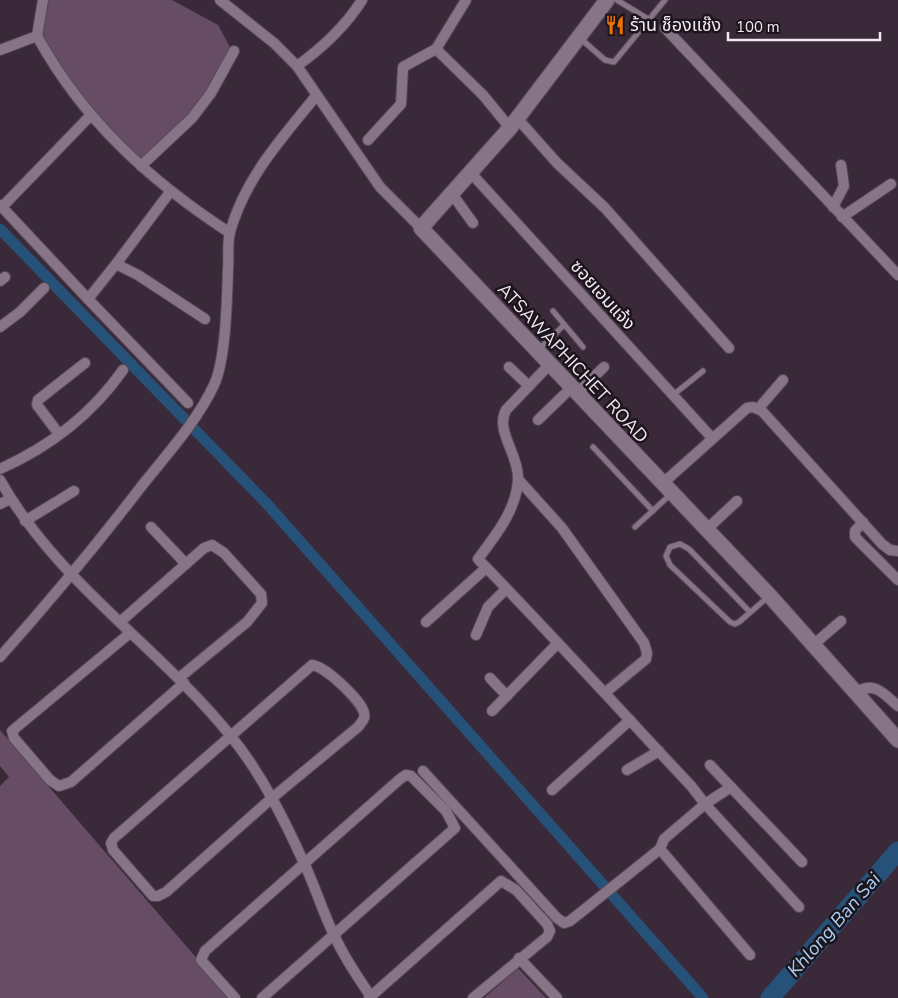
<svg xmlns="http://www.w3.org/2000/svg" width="898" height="998" font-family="'Nunito Sans','Noto Sans Thai',sans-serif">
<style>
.green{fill:#664d65}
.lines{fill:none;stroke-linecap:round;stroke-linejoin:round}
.canal{stroke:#265179;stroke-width:11}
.river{stroke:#265179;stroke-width:19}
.lane-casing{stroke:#574957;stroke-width:7}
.street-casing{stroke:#574957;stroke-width:12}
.secondary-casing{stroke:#574957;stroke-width:17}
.lane{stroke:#877486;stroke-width:5}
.street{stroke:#877486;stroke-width:10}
.secondary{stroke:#877486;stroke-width:15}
.labels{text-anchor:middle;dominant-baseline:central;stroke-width:5;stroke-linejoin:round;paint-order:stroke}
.poi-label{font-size:18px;fill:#f2e7f2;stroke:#1d151c;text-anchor:start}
.street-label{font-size:18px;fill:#f2e7f2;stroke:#1d151c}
.water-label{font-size:19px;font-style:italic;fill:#aad0f7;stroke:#1d151c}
</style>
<rect width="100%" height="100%" fill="#3a2a39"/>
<g class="green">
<path d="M45 0H172L218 25 231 49 208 91 188 116 142 161 91 109 34 41Z"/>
<path d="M0 730 231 998H0V786L9 777 0 766Z"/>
<path d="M518 968 546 998H484Z"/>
</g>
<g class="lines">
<path class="canal" d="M0 229 268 505 703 998"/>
<path class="river" d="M770 998 898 851"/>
<defs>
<g id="lane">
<path d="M617 0 648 19"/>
<path d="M581 39 605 60 614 62 665 0"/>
<path d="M553 311 583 347"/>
<path d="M539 349 564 325"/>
<path d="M673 395 703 371"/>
<path d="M593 447 653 511"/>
<path d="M635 527 671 494"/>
<path d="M750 612 689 549 680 544 670 547 666 556 670 565 730 622 735 624 739 622 768 597"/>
</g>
<g id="street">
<path d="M220 0 274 43 297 66 380 187 421 228"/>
<path d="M665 28 898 275"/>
<path d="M37 36 43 0"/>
<path d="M436 49 483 95 510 128"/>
<path d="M0 50 37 36C83 120 150 181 230 233"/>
<path d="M297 66C322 48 345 27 362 0"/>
<path d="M517 118 557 163 605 208 729 348"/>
<path d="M368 140 401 104 403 67 436 49 466 0"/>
<path d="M141 166 192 118 211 93 234 51"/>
<path d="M471 173 712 438"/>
<path d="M452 194 473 223"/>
<path d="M0 205 88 299 116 264 170 192"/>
<path d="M2 207 91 115"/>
<path d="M833 207 844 186 841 165"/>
<path d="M842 217 891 184"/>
<path d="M116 264 138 275 205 319"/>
<path d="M0 281 5 277"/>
<path d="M88 299 188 403"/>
<path d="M0 327 20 312 44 288"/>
<path d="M549 365 506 410C495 430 518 454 518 477 518 508 496 535 478 559 551 634 621 711 692 787L705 804 664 839 660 849 750 955"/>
<path d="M509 367 529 386"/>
<path d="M576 394 604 367"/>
<path d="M758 409 783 380"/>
<path d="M538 420 571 388"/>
<path d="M59 434 37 405 38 400 85 363"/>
<path d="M0 469C49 447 92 414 123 370"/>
<path d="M518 479 562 528 644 643 647 653 646 659 606 692"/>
<path d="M0 480C57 582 158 646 230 735 261 773 284 819 304 863 315 886 322 910 333 933 343 955 358 978 372 998"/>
<path d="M662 484 747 408 753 407 762 411 882 544 890 550 898 551"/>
<path d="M0 504 10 499"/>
<path d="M25 521 74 491"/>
<path d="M863 522 855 531V537L898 580"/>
<path d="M151 527 186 564"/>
<path d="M706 530 737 501"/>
<path d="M120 622 204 548 212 545 224 553 261 594 262 603 247 622 179 678"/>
<path d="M426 622 486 568"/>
<path d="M130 633 12 731 14 738 50 780 59 786 71 782 184 683"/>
<path d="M476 635 488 607 506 589"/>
<path d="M813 645 841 621"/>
<path d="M0 657C50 601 98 543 144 483 169 452 197 421 214 385 226 359 227 299 228 269 229 258 227 243 230 232 245 178 282 138 316 96"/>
<path d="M312 665C325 666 361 700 364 713 366 718 361 723 358 727L272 798 166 892 158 896H153L113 850 111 843 114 838Z"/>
<path d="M490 678 507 696"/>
<path d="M857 692C875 681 884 694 898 706"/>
<path d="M492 711 557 644"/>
<path d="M710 765 802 862"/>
<path d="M627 770 659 751"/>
<path d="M423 771 557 918 564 923 570 921 660 849"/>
<path d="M731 787 705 804 799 907"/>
<path d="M552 790 630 720"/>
<path d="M519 958 557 998"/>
<path d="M235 998 201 960 205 951 400 779 406 775 411 776 446 811 455 828 262 998"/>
<path d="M369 998 501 881 516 890 547 924 550 931 547 937 473 998"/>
</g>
<path id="secondary" d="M607 0 510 128 421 228 770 596 898 740"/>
</defs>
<use href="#lane" class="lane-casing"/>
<use href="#street" class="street-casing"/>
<use href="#secondary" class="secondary-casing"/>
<use href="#lane" class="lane"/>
<use href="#street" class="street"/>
<use href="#secondary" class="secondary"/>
</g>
<defs>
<symbol id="restaurant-bare" viewBox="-9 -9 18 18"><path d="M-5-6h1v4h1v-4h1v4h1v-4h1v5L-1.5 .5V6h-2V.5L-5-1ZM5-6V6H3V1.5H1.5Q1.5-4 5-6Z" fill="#e8710a" stroke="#1d151c" stroke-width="2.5" paint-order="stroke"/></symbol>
</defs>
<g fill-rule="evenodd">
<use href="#restaurant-bare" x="601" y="11" width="28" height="28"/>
</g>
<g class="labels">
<g class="poi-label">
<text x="630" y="25">ร้าน ช็องแช๊ง</text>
</g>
<g class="street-label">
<text transform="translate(603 295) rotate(48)">ซอยเอมแจ้ง</text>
<text transform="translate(573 363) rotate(47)">ATSAWAPHICHET ROAD</text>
</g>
<g class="water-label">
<text transform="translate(834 925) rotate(-49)">Khlong Ban Sai</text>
</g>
</g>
<path d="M728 32v8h152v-8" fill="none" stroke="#f2e7f2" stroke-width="2.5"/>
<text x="736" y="32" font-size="15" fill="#f2e7f2" stroke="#1d151c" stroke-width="4" paint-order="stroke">100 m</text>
</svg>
